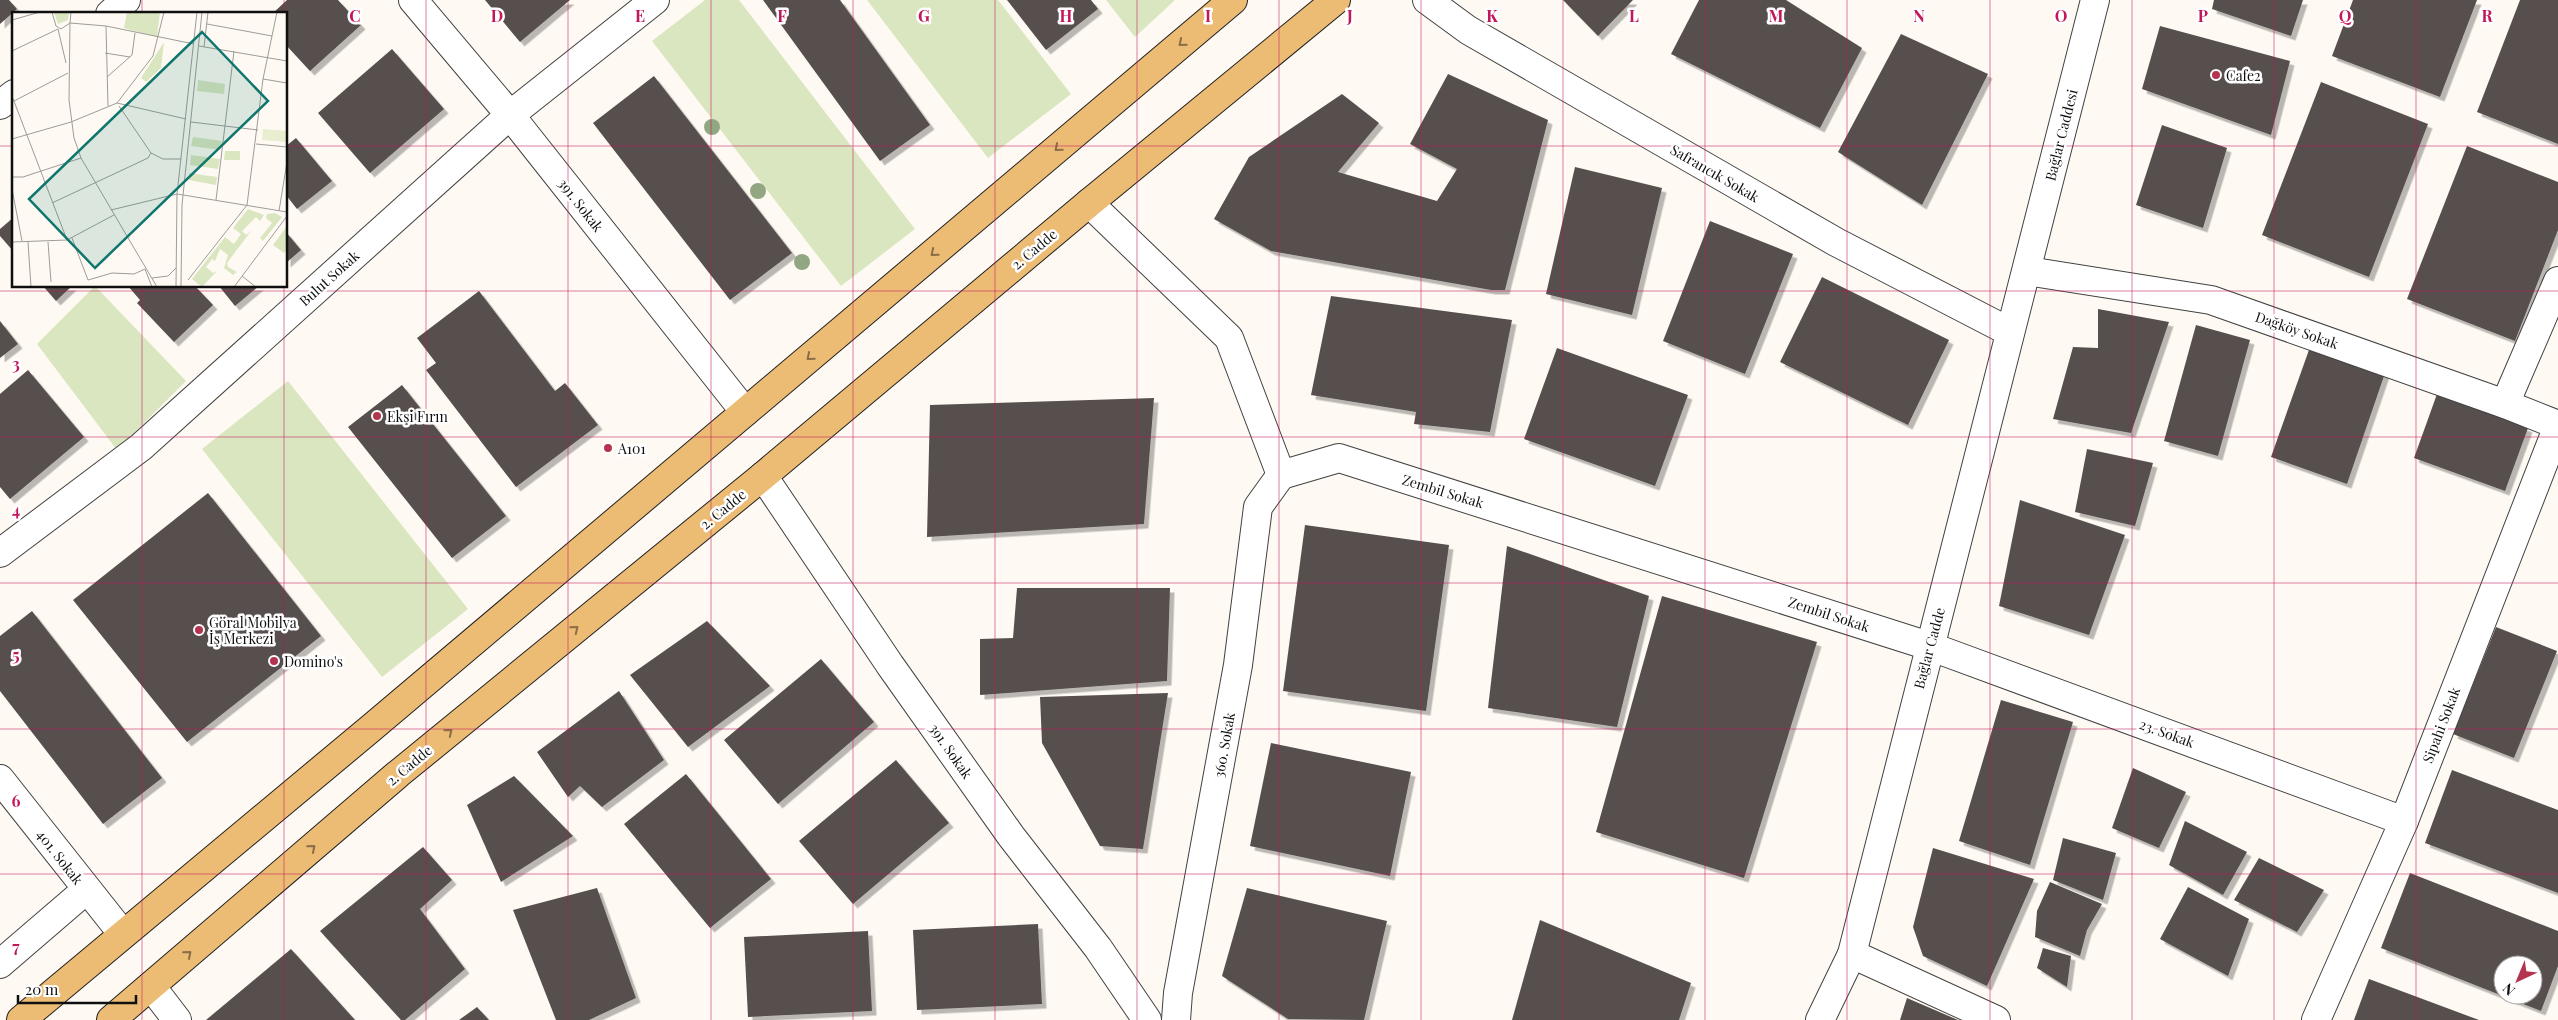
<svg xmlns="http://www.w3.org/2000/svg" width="2558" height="1020" font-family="'Playfair Display',serif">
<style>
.green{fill:#dae6bf}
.building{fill:#574f4d;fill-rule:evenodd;filter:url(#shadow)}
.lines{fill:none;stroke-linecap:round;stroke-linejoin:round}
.minor-casing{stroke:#424242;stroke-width:30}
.tertiary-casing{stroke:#424242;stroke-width:30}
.primary-casing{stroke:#202020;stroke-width:30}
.minor{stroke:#fff;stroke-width:28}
.tertiary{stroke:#fff;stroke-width:28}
.primary{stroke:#ecbc75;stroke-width:28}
.tree{fill:#93a682}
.oneway{stroke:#896e47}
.grid{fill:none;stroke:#c2185b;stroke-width:1;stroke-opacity:0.55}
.poi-dot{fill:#b4334e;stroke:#fff;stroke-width:2}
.labels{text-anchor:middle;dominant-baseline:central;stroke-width:5;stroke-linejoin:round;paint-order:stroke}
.poi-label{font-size:14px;fill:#0f0f0f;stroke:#fff;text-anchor:start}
.street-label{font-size:14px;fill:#0f0f0f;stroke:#fff}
.inset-road{fill:none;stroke:#9e9c98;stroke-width:1}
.view{fill:#0f766e;fill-opacity:0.15;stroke:#0f766e;stroke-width:2.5}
.inset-edge{fill:none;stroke:#0f0f0f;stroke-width:2.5}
.grid-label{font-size:16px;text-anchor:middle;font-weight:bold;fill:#c2185b;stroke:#fff;stroke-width:5;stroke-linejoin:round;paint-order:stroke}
</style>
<defs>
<filter id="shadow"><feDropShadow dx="4.5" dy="4.5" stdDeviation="0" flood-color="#0004"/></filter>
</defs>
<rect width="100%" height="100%" fill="#fefaf3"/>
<g class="green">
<path d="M705 0H739L915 229 841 286 652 41Z"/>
<path d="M867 0H998L1071 94 988 158Z"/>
<path d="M1106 0H1175L1135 37Z"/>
<path d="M95 286 186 381 117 450 37 344Z"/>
<path d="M288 381 468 609 382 677 202 449Z"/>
</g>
<g class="building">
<path d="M0 0H9L17 9 0 24Z"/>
<path d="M287 0H338L361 25 310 71 286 45V14H272Z"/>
<path d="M485 0H570L520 42Z"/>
<path d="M763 0H840L930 125 880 161Z"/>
<path d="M1007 0H1091L1098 9 1046 50Z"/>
<path d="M1563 0H1633L1598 36Z"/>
<path d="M1699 0H1786L1862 48 1820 128 1671 54Z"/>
<path d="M2214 0H2303L2291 36 2212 9Z"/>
<path d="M2353 0H2477L2440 97 2332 56Z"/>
<path d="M2520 0H2558V144L2477 112Z"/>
<path d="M2160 26 2290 61 2271 135 2142 89Z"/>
<path d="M1901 34 1988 74 1922 205 1838 152Z"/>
<path d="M392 49 444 109 370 173 318 113Z"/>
<path d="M1448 74 1548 120 1505 290H1491L1271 251 1214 219 1249 157 1342 94 1379 123 1338 172 1437 201 1457 169 1410 144Z"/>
<path d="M654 76 792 253 730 300 593 123Z"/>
<path d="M2321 82 2428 124 2369 277 2262 235Z"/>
<path d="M2162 125 2227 148 2203 228 2136 205Z"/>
<path d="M296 138 332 181 297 209 286 195V146Z"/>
<path d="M2467 146 2558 182V230L2515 341 2407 299Z"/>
<path d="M1575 167 1662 188 1632 315 1546 294Z"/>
<path d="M14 217V252L0 236V229Z"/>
<path d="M1710 221 1793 254 1745 374 1663 341Z"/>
<path d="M286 232 301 250 286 263Z"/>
<path d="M1822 277 1949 340 1908 425 1780 362Z"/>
<path d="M43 286H72L56 301Z"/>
<path d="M128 286H195L213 305 174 342 137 303 140 300Z"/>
<path d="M219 286H259L235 306Z"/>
<path d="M479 291 555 391 565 383 598 425 516 487 426 370 436 363 417 338Z"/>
<path d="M1331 296 1512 320 1490 432 1414 424 1416 412 1311 395Z"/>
<path d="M2098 309 2169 322 2131 433 2053 419 2073 347 2098 348Z"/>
<path d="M0 321 18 344 0 358Z"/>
<path d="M2196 325 2250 340 2218 456 2164 441Z"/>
<path d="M2310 347 2385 373 2347 484 2271 457Z"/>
<path d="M1557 348 1688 395 1655 486 1524 439Z"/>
<path d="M28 370 84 437 10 499 0 487V394Z"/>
<path d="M402 385 506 516 452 558 348 427Z"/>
<path d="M2437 394 2528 428 2505 491 2414 458Z"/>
<path d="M1154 398 1144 524 927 537 930 405Z"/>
<path d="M2087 449 2153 463 2135 526 2075 512Z"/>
<path d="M208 493 321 636 187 742 73 600Z"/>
<path d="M2020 500 2125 535 2089 635 1999 606Z"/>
<path d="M1305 525 1449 545 1426 711 1283 691Z"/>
<path d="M1507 546 1649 596 1617 727 1488 708Z"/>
<path d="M1017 588H1170L1167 681 980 695V639L1013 638Z"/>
<path d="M1662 596 1817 642 1744 878 1596 832Z"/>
<path d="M32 611 162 778 103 824 0 691V636Z"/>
<path d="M707 621 770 686 688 747 630 675Z"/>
<path d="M2496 627 2557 651 2514 758 2453 734Z"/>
<path d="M821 659 874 722 778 804 724 740Z"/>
<path d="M619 691 664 760 602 807 580 786 568 797 537 752Z"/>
<path d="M1168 693 1143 849 1100 846 1042 743 1040 697Z"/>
<path d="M2001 700 2073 722 2030 865 1959 841Z"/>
<path d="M1271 743 1411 772 1390 876 1250 846Z"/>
<path d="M896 760 949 823 853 904 799 841Z"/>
<path d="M2133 768 2186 792 2159 848 2112 828Z"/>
<path d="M2452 770 2558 810V893L2425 843Z"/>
<path d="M686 774 771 879 710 928 624 824Z"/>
<path d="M514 776 573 836 501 882 467 805Z"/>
<path d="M2185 821 2247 852 2223 895 2169 865Z"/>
<path d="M2063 838 2116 853 2103 900 2053 880Z"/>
<path d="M423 847 452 880 420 909 465 969 405 1020H401L320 931Z"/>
<path d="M1933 848 2034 879 1987 986 1923 956 1913 927Z"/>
<path d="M2259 858 2324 890 2297 932 2234 900Z"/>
<path d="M2410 873 2558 931V966L2541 1011 2381 948ZM2503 965H2533V995H2503Z"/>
<path d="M2050 882 2102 904 2087 930 2080 956 2035 937 2037 911Z"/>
<path d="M2188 887 2249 919 2228 976 2160 939Z"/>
<path d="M597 888 636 998 589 1020H556L513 910Z"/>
<path d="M1247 888 1387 921 1364 1020 1288 1019 1222 976Z"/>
<path d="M1540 920 1691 983 1679 1020H1512Z"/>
<path d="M1038 924 1042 1004 917 1010 913 930Z"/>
<path d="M868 931 872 1011 748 1017 744 937Z"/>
<path d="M2043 948 2071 956 2067 987 2037 968Z"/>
<path d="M291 949 355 1020H206Z"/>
<path d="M2369 979 2479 1020H2354Z"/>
<path d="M1907 998 1958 1020H1900Z"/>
<path d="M477 1007 489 1020H459Z"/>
</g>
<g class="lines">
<defs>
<g id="minor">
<path d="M413 0 510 115 745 412"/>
<path d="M1427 0 1468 30 1836 242 2010 332"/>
<path d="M110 14 126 0"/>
<path d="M0 105 14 94"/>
<path d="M1089 203 1229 338 1281 475 1339 458 1929 646 2404 821"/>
<path d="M2027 271 2211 300 2505 404 2558 425"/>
<path d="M2505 404 2558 281"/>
<path d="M763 476 890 665 1011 836 1098 948 1147 1020"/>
<path d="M0 553 141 447 510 115 655 0"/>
<path d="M0 779 122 933"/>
<path d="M1852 954 1996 1020"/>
<path d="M0 964 86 890"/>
<path d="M151 986 177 1020"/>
<path d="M1176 1020 1178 993 1238 665 1258 507 1281 475"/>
<path d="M2316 1020 2404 821 2558 426"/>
</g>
<path id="tertiary" d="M1820 1020 1852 954 2095 0"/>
<g id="primary">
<path d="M21 1020 370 729 1233 0"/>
<path d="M111 1020 398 774 763 476 1089 203 1336 0"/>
</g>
</defs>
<use href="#minor" class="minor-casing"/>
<use href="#tertiary" class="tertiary-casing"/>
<use href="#primary" class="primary-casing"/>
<use href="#minor" class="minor"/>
<use href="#tertiary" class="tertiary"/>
<use href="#primary" class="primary"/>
</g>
<g class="tree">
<circle cx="712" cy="127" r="8"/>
<circle cx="758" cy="191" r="8"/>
<circle cx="802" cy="262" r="8"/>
</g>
<defs><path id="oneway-chevron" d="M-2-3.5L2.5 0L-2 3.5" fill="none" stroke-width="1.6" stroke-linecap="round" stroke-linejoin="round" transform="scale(1.25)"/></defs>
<g class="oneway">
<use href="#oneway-chevron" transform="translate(1182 43) rotate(140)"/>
<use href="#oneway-chevron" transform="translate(1058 148) rotate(140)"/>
<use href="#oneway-chevron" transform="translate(934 253) rotate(140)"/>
<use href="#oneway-chevron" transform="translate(810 357) rotate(140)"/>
<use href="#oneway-chevron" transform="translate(575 629) rotate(-39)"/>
<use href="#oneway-chevron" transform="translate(449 732) rotate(-39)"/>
<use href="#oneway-chevron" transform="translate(312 848) rotate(-41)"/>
<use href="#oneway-chevron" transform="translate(188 954) rotate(-41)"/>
</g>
<path class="grid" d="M142 0V14M284 0V14M426 0V1020M568 0V1020M711 0V1020M853 0V1020M995 0V1020M1137 0V1020M1279 0V1020M1421 0V1020M1563 0V1020M1705 0V1020M1847 0V1020M1990 0V1020M2132 0V1020M2274 0V1020M2416 0V1020M0 146H14M286 146H2558M142 286V1020M284 286V1020M0 291H2558M0 437H2558M0 583H2558M0 729H2558M0 874H2558"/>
<g class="poi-dot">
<circle cx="2216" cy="75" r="5"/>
<circle cx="377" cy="416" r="5"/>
<circle cx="608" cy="448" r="5"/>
<circle cx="199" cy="630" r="5"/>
<circle cx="274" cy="661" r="5"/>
</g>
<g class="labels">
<g class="poi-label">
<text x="2226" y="75">Cafe2</text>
<text x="387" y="416">Ekşi Fırın</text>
<text x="618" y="448">A101</text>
<text x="209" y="622">Göral Mobilya<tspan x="209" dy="16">İş Merkezi</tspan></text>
<text x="284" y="661">Domino's</text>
</g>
<g class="street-label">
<text transform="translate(2061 135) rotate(-76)">Bağlar Caddesi</text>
<text transform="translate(1715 173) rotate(30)">Safrancık Sokak</text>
<text transform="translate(581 205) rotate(52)">391. Sokak</text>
<text transform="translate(1034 249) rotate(-40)">2. Cadde</text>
<text transform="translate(329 278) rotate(-42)">Bulut Sokak</text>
<text transform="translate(2297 330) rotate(19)">Dağköy Sokak</text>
<text transform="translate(1443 491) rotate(17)">Zembil Sokak</text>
<text transform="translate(723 509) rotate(-39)">2. Cadde</text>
<text transform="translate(1829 614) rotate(18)">Zembil Sokak</text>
<text transform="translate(1929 648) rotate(-75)">Bağlar Cadde</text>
<text transform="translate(2441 725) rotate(-69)">Sipahi Sokak</text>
<text transform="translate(2167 733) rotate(20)">23. Sokak</text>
<text transform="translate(1224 745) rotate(-80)">360. Sokak</text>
<text transform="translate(951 751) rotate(55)">391. Sokak</text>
<text transform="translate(409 765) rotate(-40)">2. Cadde</text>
<text transform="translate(60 857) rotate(52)">401. Sokak</text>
</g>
</g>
<g transform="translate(12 12)">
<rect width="275" height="275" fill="#fefaf3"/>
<path d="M42 0H57L56 8 46 12ZM115 0H148L145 25 112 16ZM152 30 149 56 134 70 129 66ZM186 68 213 72 212 82 185 79ZM181 125 210 129 208 138 179 134ZM213 139H228V148H212ZM179 143 208 147 206 157 178 153ZM177 161 205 165 204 173 177 168ZM236 197 252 203 248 209 244 205 230 219 234 223 239 219 215 251 216 255 225 260 221 263 212 256 216 243 208 237 203 249 200 247 194 255 201 261 205 259 190 275 180 267 213 225 222 232 229 222 221 216ZM263 201 270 205 251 229 248 226 260 211 254 206 255 202ZM275 214V238L272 241 261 233Z" fill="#dae6bf"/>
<path d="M251 117 275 119V130L250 128Z" fill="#e9eed0"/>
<path class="inset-road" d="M40 0 44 14 49 17 58 11 59 0M0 8 28 0M195 12 260 24M94 14 96 94M187 34 275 49M192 35 196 0M0 39 46 17 54 51M93 41 118 45M95 65 120 43 123 21M251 67 275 71M0 84 55 228M2 89 56 61M105 91 174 107M107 94 139 141M179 110 246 118M0 127 59 110 105 91 141 44 152 0M244 132 275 135M0 165H11L69 146M0 177 10 229M204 188 222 39M40 191 136 146 139 141 151 147H169M99 198 165 182 275 200M267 199 275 150M60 226 76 268 100 261 122 262 133 257M0 230 55 228 102 203M16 230 19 275M36 230 39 270M133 257 140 275M230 264 244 275M140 266 156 264 164 256M176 268 235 193 251 67 265 0M145 275 69 146 62 126 57 88 58 11 94 14 182 32M164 275 165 182 185 0M169 275 170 193 190 0M222 275 275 204"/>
<path class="view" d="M190 20 256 89 83 256 17 187Z"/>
<rect width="275" height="275" class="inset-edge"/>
</g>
<g class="grid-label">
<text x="355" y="22">C</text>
<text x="497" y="22">D</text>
<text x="640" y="22">E</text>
<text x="782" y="22">F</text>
<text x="924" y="22">G</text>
<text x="1066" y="22">H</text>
<text x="1208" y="22">I</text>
<text x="1350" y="22">J</text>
<text x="1492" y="22">K</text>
<text x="1634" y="22">L</text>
<text x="1776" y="22">M</text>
<text x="1919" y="22">N</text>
<text x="2061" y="22">O</text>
<text x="2203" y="22">P</text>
<text x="2345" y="22">Q</text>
<text x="2487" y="22">R</text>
<text x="16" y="370">3</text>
<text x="16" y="516">4</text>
<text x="16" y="661">5</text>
<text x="16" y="807">6</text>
<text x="16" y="953">7</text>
</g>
<g transform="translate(2518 980) rotate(224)"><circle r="24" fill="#ffffff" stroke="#9f9f9f"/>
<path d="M0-4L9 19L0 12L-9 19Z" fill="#b4334e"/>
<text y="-8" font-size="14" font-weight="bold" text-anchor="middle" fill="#0f0f0f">N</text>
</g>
<path d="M18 995v8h118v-8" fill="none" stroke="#0f0f0f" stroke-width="2.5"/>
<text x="25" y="995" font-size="15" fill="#0f0f0f" stroke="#ffffff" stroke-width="4" paint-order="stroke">20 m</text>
</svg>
